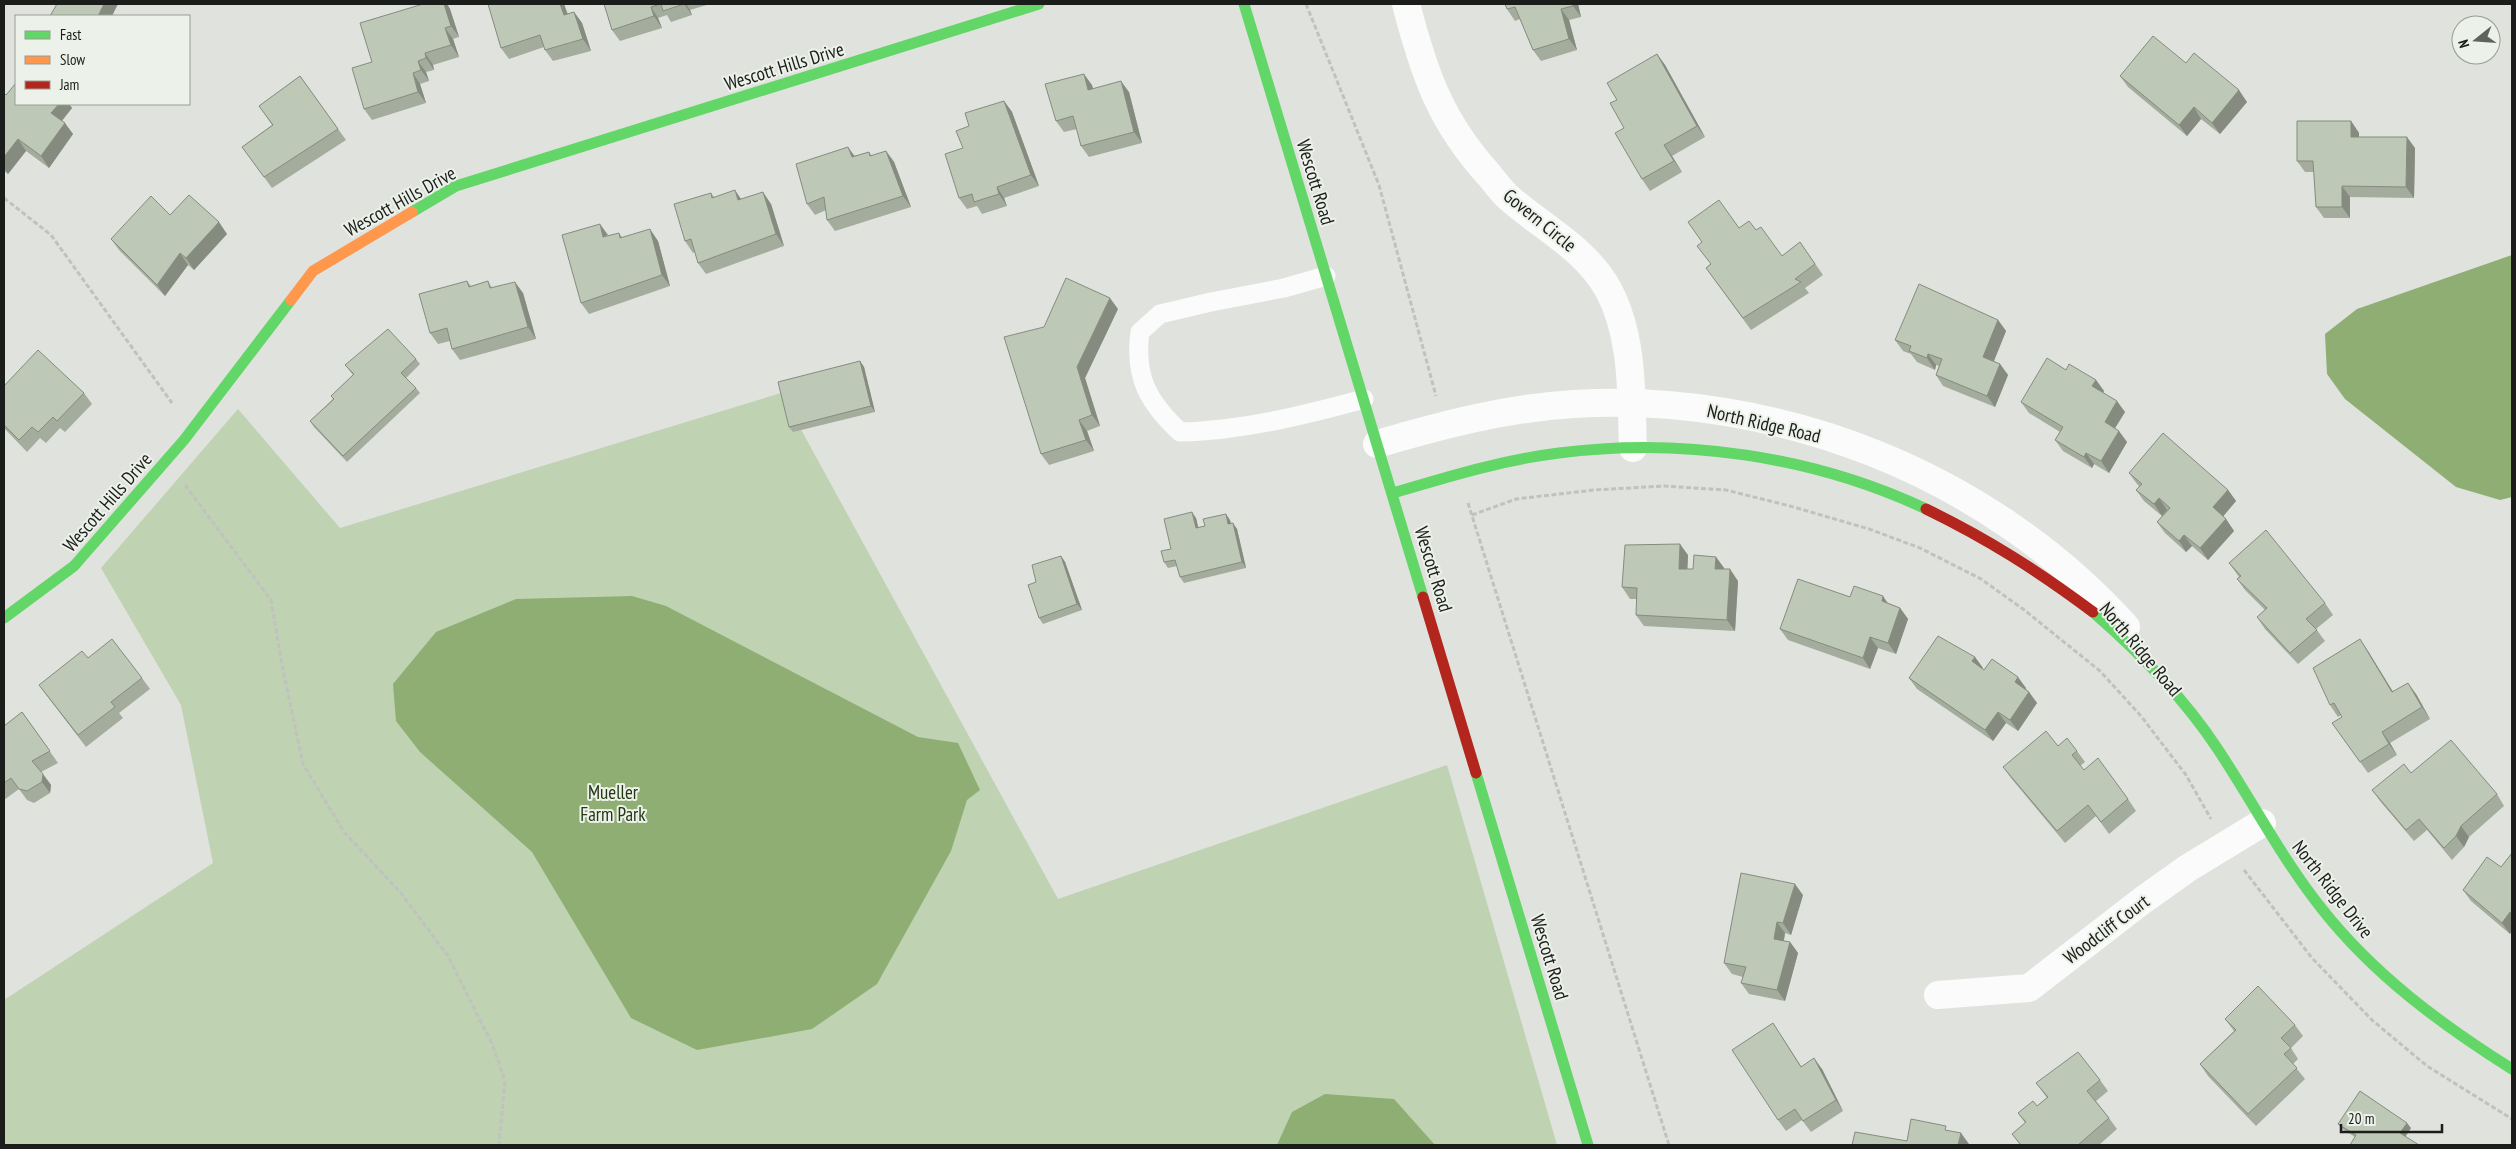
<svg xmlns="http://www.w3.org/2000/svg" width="2516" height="1149" font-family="'PT Sans Narrow',sans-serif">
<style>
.green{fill:#bfd2b1}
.water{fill:#8eae73}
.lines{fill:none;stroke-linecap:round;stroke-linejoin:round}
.path{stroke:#c0c2c0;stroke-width:3;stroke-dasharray:5 2.5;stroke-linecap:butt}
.lane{stroke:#fafbfa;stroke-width:19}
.street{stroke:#fafbfa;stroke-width:28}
.fast{stroke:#63d668;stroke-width:11}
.slow{stroke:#ff974d;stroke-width:11}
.jam{stroke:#b3261e;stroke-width:11}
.wall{fill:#a3ac9d}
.shaded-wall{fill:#858c7f}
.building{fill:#bec8b6;stroke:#858c7f}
.labels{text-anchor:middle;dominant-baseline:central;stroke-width:4;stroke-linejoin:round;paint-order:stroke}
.street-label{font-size:19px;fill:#1b1d1a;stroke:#ecf1e9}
.park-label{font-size:19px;fill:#243714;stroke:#ecf1e9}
</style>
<rect width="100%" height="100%" fill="#e0e2de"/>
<path class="green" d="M781 393 1058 899 1447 765 1557 1145H4V1000L213 863 181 705 101 568 238 409 340 528Z"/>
<g class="water">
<path d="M2512 255V497L2500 500 2456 487 2345 399 2327 374 2325 334 2357 309Z"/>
<path d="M632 596 666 606 918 737 958 743 980 790 967 800 951 851 877 984 812 1029 697 1050 631 1018 532 852 420 752 396 721 393 684 436 632 516 599Z"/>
<path d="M1325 1094 1394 1099 1435 1145H1277L1292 1112Z"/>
</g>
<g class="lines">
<g class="path">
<path d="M1306 4 1379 185 1436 396"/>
<path d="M4 198 51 235 172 403"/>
<path d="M185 485 271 600 282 665 303 764 344 832 400 892 448 956 493 1046 505 1081 499 1145"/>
<path d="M1468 503 1669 1145"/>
<path d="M1472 515 1516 499 1594 490 1664 486 1726 490 1790 506 1869 529 1920 548 1981 579 2023 609 2100 671 2141 716 2186 775 2211 819"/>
<path d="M2244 870 2312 958 2372 1020 2427 1066 2512 1119"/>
</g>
<path class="lane" d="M1326 276 1284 288 1211 302 1160 314 1140 332C1134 377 1148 402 1180 432 1241 431 1305 415 1364 399"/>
<g class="street">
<path d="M1406 4C1424 73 1440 121 1489 175 1495 182 1501 191 1509 198 1543 228 1585 248 1608 289 1634 337 1631 396 1633 448"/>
<path d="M1377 444C1442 425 1506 408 1574 404 1779 392 1988 474 2126 627"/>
<path d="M1938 995 2029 988 2143 900 2188 868 2262 823"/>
</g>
<g class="fast">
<path d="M1244 4 1423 597"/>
<path d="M412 212 456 186 1039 4"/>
<path d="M1393 493C1447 477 1502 460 1559 453 1681 437 1814 456 1926 509"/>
<path d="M2093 612C2139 652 2184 698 2217 748 2253 802 2282 859 2322 909 2374 975 2442 1025 2512 1069"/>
<path d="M4 618 74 566 184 440 291 300"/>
<path d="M1476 773 1588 1145"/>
</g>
<path class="slow" d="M291 300 313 271 412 212"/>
<g class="jam">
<path d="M1926 509C1988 539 2038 571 2093 612"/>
<path d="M1423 597 1476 773"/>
</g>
</g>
<g class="wall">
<path d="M423 4H447L450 9 459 37 453 39 459 57 433 65 434 70 426 72 429 81 420 84 426 103 372 120 364 109 372 62Z"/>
<path d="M564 4 568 14 574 12 582 23 591 51 553 61 545 50 544 47 509 59 501 48Z"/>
<path d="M604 4H710L690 10 692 15 671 22 667 15 658 18 662 28 620 41 612 30Z"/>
<path d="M1505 4H1578L1581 17 1569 20 1577 50 1541 61 1533 50 1520 19 1515 21 1507 9Z"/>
<path d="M1657 54 1665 65 1705 137 1672 156 1682 172 1650 191 1642 179 1617 100Z"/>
<path d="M2186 63 2247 102 2220 134 2201 119 2187 136 2128 87 2120 76Z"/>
<path d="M300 76 346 140 272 188 242 147 272 125 259 106Z"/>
<path d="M1092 85 1093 89 1129 92 1142 143 1089 157 1081 146 1077 129 1064 132 1056 121Z"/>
<path d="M4 93 16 104H69L72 108 62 121 73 134 49 168 26 151 8 174 4 171Z"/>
<path d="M1004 101 1012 112 1039 186 1004 198 1007 206 982 214 977 206 967 209 959 198 963 148 969 126Z"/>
<path d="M2351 121 2359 133V137L2415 148 2414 198 2350 197V218H2324L2316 207 2314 172H2305L2297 161Z"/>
<path d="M886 151 894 162 911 207 835 231 827 220 826 210 815 215 807 204 854 156 869 152 872 156Z"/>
<path d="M711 193 714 197 741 199 771 204 784 246 706 274 698 263 695 252 693 253 685 241Z"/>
<path d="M170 215 227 234 194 270 188 265 165 296 119 250 111 239Z"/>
<path d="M1739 228 1756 230 1782 256 1800 242 1823 275 1805 288 1809 293 1751 330 1706 268 1710 264Z"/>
<path d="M619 233 622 237 658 241 670 286 589 314 581 303 608 236Z"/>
<path d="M467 281 471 286 488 281 492 288 523 293 536 339 460 360 452 349 450 341 438 344 430 333Z"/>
<path d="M1118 309 1085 378 1100 426 1087 431 1094 451 1049 465 1041 454Z"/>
<path d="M1998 320 2006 331 1994 361 2000 364 2008 375 1995 407 1943 386 1936 375 1939 366 1936 365 1935 370 1917 362 1911 354 1903 351 1895 340Z"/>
<path d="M416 359 420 364 406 378 416 388 420 393 347 462 314 427 310 421 333 399 331 396 353 375 345 365Z"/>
<path d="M860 361 864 367 875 412 793 432 789 427Z"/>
<path d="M2066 370 2096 380 2104 391 2103 393 2125 412 2115 428 2127 442 2109 473 2094 464 2092 468 2063 451 2055 440 2060 432 2029 413 2021 402Z"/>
<path d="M4 386 84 393 92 404 65 432 60 428 46 443 40 438 27 452 4 428Z"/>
<path d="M2129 473 2228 490 2236 501 2223 516 2226 519 2234 531 2208 560 2192 546 2186 552 2165 533 2157 522 2167 510 2162 516 2144 501 2136 490 2139 486 2137 484Z"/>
<path d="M1196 518 1198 528 1230 520 1231 523 1237 529 1246 568 1184 583 1180 577 1177 566 1168 568 1164 562 1171 549Z"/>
<path d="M1688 555 1687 569H1693L1716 557 1724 568V569L1738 581 1735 631 1644 626 1636 615 1637 599H1630L1622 587Z"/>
<path d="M1061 556 1065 562 1082 610 1043 624 1039 618 1036 582Z"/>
<path d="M2229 563 2325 603 2333 615 2316 629 2325 641 2298 664 2265 629 2257 617 2265 610 2245 590 2237 579 2239 577Z"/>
<path d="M1850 597 1888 603 1900 608 1908 619 1896 654 1878 648 1870 669 1788 640 1780 629Z"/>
<path d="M2368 651 2392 692 2416 694 2430 719 2390 743 2397 755 2368 773 2332 723 2342 717 2341 715 2338 717 2330 705Z"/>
<path d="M1975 657 1983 669 2026 688V689L2029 692 2037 703 2018 731 2006 723 1993 741 1917 689 1909 678Z"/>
<path d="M88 658 142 678 150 689 119 713 123 718 86 747 47 696 39 685Z"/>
<path d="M22 712 58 763 41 772 51 785 50 793 34 803 27 800 19 789 4 800V726Z"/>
<path d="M2058 746 2077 751 2085 762 2080 766 2084 770 2128 799 2136 811 2109 834 2096 816 2065 843 2011 778 2003 767Z"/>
<path d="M2411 773 2497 794 2504 806 2469 837 2464 847 2452 860 2427 830 2414 841 2380 801 2372 790Z"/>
<path d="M2512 853V930L2510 934 2471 901 2463 890 2501 867Z"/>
<path d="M1803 895 1791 935 1785 933 1784 941 1790 942 1798 953 1785 1001 1749 994 1741 983 1743 977 1732 974 1724 963Z"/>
<path d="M2225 1019 2295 1025 2303 1036 2291 1048 2298 1059 2293 1064 2305 1079 2256 1126 2208 1076 2200 1064 2234 1031Z"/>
<path d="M1781 1035 1801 1066 1822 1069 1843 1111 1811 1132 1802 1120 1786 1131 1778 1120Z"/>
<path d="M2100 1080 2108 1091 2096 1101 2109 1118 2117 1129 2099 1145H2020L2012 1134 2025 1123 2018 1113 2037 1106 2047 1098 2036 1083Z"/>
<path d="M2338 1124 2411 1128 2406 1136 2355 1137 2342 1129Z"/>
</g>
<g class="shaded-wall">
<path d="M104 4H118L112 16H98Z"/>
<path d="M444 4H447L450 9 459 37 451 26Z"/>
<path d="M560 4H564L571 26 564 15Z"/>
<path d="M684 4H686L690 10 692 15Z"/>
<path d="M1573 4H1578L1581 17 1573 6Z"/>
<path d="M651 7 658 18 662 28 654 16Z"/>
<path d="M1561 9 1569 20 1577 50 1569 39Z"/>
<path d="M574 12 582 23 591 51 583 39Z"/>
<path d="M445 28 453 39 459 57 451 45Z"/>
<path d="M425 53 433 65 434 70 426 58Z"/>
<path d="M1657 54 1665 65 1705 137 1697 126Z"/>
<path d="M418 61 426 72 429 81 421 70Z"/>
<path d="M413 73 420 84 426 103 418 92Z"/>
<path d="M1084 74 1092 85 1096 101 1088 90Z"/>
<path d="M1121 81 1129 92 1142 143 1134 132Z"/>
<path d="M2239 90 2247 102 2220 134 2212 123Z"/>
<path d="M1004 101 1012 112 1039 186 1031 175Z"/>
<path d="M59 104H69L72 108 59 124 51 113Z"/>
<path d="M2194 107 2201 119 2187 136 2179 125Z"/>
<path d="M2351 121 2359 133V148L2351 137Z"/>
<path d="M65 123 73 134 49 168 41 156Z"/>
<path d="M2407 137 2415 148 2414 198 2406 187Z"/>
<path d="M18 139 26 151 8 174 4 168V157Z"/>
<path d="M1664 145 1672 156 1682 172 1674 161Z"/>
<path d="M848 147 856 158 852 157Z"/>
<path d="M886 151 894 162 911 207 903 196Z"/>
<path d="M2342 186 2350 197V218L2342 207Z"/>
<path d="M997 187 1004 198 1007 206 999 194Z"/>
<path d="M735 190 743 202 738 200Z"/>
<path d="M763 192 771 204 784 246 776 234Z"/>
<path d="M219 222 227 234 194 270 186 258Z"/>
<path d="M600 224 608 235 603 237Z"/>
<path d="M650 229 658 241 670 286 662 275Z"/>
<path d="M180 253 188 265 165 296 157 285Z"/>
<path d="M515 282 523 293 536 339 528 327Z"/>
<path d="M1110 298 1118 309 1085 378 1100 426 1092 415 1077 367Z"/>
<path d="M1998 320 2006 331 1991 368 1983 357Z"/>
<path d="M1928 354 1936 365 1935 370 1927 358Z"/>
<path d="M860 361 864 367 875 412 871 406Z"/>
<path d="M2000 364 2008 375 1995 407 1987 396Z"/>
<path d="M2096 380 2104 391 2100 397 2092 386Z"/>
<path d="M2117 401 2125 412 2112 433 2105 422Z"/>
<path d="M1079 420 1087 431 1094 451 1086 440Z"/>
<path d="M2119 431 2127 442 2109 473 2101 461Z"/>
<path d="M2086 453 2094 464 2092 468 2084 457Z"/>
<path d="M2228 490 2236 501 2221 519 2213 507Z"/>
<path d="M2159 498 2167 510 2162 516 2154 504Z"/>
<path d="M1192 512 1196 518 1200 534 1196 528Z"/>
<path d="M1226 514 1230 520 1232 530 1228 524Z"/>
<path d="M2226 519 2234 531 2208 560 2200 548Z"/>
<path d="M1233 523 1237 529 1246 568 1242 562Z"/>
<path d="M2184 535 2192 546 2186 552 2179 541Z"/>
<path d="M1680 544 1688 555 1687 580 1679 569Z"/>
<path d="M1061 556 1065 562 1082 610 1077 604Z"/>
<path d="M1716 557 1724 568 1723 580 1715 569Z"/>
<path d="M1730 569 1738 581 1735 631 1727 620Z"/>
<path d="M1883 596 1891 608 1882 601Z"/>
<path d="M1900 608 1908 619 1896 654 1888 643Z"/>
<path d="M1870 637 1878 648 1870 669 1863 658Z"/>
<path d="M2360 639 2368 651 2400 703 2392 692Z"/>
<path d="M1975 657 1983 668 1980 673 1972 661Z"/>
<path d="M2018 677 2026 688 2023 693 2015 682Z"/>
<path d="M2408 683 2416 694 2430 719 2422 707Z"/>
<path d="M2029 692 2037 703 2018 731 2010 720Z"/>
<path d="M1998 712 2006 723 1993 741 1985 730Z"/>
<path d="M2382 732 2390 743 2397 755 2389 744Z"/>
<path d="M43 774 51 785 50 793 42 782Z"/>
<path d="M2461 826 2469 837 2464 847 2456 836Z"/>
<path d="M1795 884 1803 895 1791 935 1783 923Z"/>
<path d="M2510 912 2512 915V930L2510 934 2502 923Z"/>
<path d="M1777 922 1785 933 1782 950 1774 939Z"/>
<path d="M1790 942 1798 953 1785 1001 1777 990Z"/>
<path d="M1814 1058 1822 1069 1843 1111 1836 1100Z"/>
<path d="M2407 1123 2411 1128 2404 1138 2400 1133Z"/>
<path d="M1961 1133 1969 1144 1968 1145H1958Z"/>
</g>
<g class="building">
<path d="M57 4H104L98 16H50Z"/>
<path d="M423 4H444L451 26 445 28 451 45 425 53 426 58 418 61 421 70 413 73 418 92 364 109 352 68 372 62 360 23Z"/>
<path d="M488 4H560L564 15 574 12 583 39 545 50 540 35 501 48Z"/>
<path d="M604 4H660L651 7 654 16 612 30Z"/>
<path d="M661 4H684L663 11Z"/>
<path d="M1505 4H1573V6L1561 9 1569 39 1533 50 1515 7 1507 9Z"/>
<path d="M2153 36 2186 63 2194 53 2239 90 2212 123 2194 107 2179 125 2120 76Z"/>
<path d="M1657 54 1697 126 1664 145 1674 161 1642 179 1615 133 1624 128 1610 103 1617 100 1607 83Z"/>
<path d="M1084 74 1088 90 1121 81 1134 132 1081 146 1073 116 1056 121 1045 84Z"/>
<path d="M300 76 338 129 264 177 242 147 273 125 259 106Z"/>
<path d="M16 83V104H59L51 113 65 123 41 156 18 139 4 157V93L6 95Z"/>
<path d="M1004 101 1031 175 997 187 999 194 974 202 972 194 959 198 945 154 963 148 956 131 969 126 965 113Z"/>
<path d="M2297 121H2351V137H2407L2406 187 2342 186V207H2316L2313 161H2297Z"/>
<path d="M848 147 852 157 869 152 870 156 886 151 903 196 827 220 824 197 807 204 796 164Z"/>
<path d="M735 190 738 200 763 192 776 234 698 263 691 239 685 241 674 204 711 193 712 198Z"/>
<path d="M189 195 219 222 186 258 180 253 157 285 111 239 151 196 170 215Z"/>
<path d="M1719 200 1739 228 1749 221 1756 230 1761 227 1782 256 1800 242 1815 264 1795 279 1801 282 1743 318 1706 268 1711 264 1697 246 1702 242 1688 222Z"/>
<path d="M600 224 603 237 619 233 620 238 650 229 662 275 581 303 562 235Z"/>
<path d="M1066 278 1110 298 1077 367 1092 415 1079 420 1086 440 1041 454 1004 337 1044 327Z"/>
<path d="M467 281 469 287 488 281 490 288 515 282 528 327 452 349 447 328 430 333 419 294Z"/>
<path d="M1919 284 1998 320 1983 357 2000 364 1987 396 1936 375 1942 359 1928 354 1927 358 1909 351 1911 346 1895 340Z"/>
<path d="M388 329 416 359 401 373 416 388 343 456 310 421 334 399 331 396 354 374 345 365Z"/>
<path d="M38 350 84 393 57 421 53 417 38 432 32 427 19 440 4 425V386Z"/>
<path d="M2047 358 2066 370 2069 364 2096 380 2092 386 2117 401 2105 422 2119 431 2101 461 2086 453 2084 457 2055 440 2063 427 2021 402Z"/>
<path d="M860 361 871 406 789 427 778 382Z"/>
<path d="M2163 433 2228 490 2213 507 2226 519 2200 548 2184 535 2179 541 2157 522 2170 508 2159 498 2154 504 2136 490 2142 484 2129 473Z"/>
<path d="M1192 512 1196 528 1205 526 1203 519 1226 514 1228 524 1233 523 1242 562 1180 577 1175 560 1164 562 1161 551 1171 549 1164 519Z"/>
<path d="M2266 530 2325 603 2306 619 2317 630 2290 653 2257 617 2267 608 2237 579 2241 576 2229 563Z"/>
<path d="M1680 544 1679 569H1693L1694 555 1716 557 1715 569H1730L1727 620 1636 615 1637 588 1622 587 1625 545Z"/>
<path d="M1061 556 1077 604 1039 618 1028 585 1036 582 1032 565Z"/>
<path d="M1798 579 1850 597 1854 586 1883 596 1882 601 1900 608 1888 643 1870 637 1863 658 1780 629Z"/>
<path d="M1938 636 1975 657 1972 661 1984 670 1992 659 2018 677 2015 682 2029 692 2010 720 1998 712 1985 730 1909 678Z"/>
<path d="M112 639 142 678 111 702 115 707 78 735 39 685 82 651 88 658Z"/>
<path d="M2360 639 2392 692 2408 683 2422 707 2382 732 2389 744 2360 762 2332 723 2342 717 2334 703 2330 705 2313 668Z"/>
<path d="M22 712 50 751 32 761 43 774 42 782 27 791 19 789 11 778 4 783V726Z"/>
<path d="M2046 731 2058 746 2067 738 2077 751 2072 755 2084 770 2098 758 2128 799 2101 822 2088 805 2057 831 2003 767Z"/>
<path d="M2451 740 2497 794 2461 826 2456 836 2444 848 2419 819 2406 830 2372 790 2404 764 2411 773Z"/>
<path d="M2512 853V913L2510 912 2502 923 2463 890 2487 857 2501 867Z"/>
<path d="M1741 873 1795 884 1783 923 1777 922 1774 939 1790 942 1777 990 1741 983 1746 967 1724 963Z"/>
<path d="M2258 986 2295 1025 2281 1038 2291 1048 2284 1054 2297 1068 2248 1114 2200 1064 2236 1030 2225 1019Z"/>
<path d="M1773 1023 1801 1067 1814 1058 1836 1100 1803 1121 1795 1109 1778 1120 1732 1050Z"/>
<path d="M2078 1052 2100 1080 2087 1091 2109 1118 2078 1145H2021L2012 1134 2026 1122 2018 1113 2033 1101 2037 1106 2048 1097 2036 1083Z"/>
<path d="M2360 1091 2407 1123 2400 1133 2419 1145H2350L2356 1135 2338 1124Z"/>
<path d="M1911 1119 1946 1126 1945 1130 1961 1133 1958 1145H1852L1855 1132 1907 1141Z"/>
</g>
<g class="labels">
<g class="street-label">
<text transform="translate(784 66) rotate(-17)">Wescott Hills Drive</text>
<text transform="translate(1316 182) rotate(73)">Wescott Road</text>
<text transform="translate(400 201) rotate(-29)">Wescott Hills Drive</text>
<text transform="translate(1540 220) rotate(39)">Govern Circle</text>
<text transform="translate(1764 423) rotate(13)">North Ridge Road</text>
<text transform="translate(107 502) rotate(-49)">Wescott Hills Drive</text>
<text transform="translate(1434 569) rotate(73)">Wescott Road</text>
<text transform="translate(2141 649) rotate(50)">North Ridge Road</text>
<text transform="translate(2333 889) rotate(52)">North Ridge Drive</text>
<text transform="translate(2106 929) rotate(-37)">Woodcliff Court</text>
<text transform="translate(1550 957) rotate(73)">Wescott Road</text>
</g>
<g class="park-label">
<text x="613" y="792">Mueller<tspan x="613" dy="22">Farm Park</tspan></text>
</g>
</g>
<rect width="2516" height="1149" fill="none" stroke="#1b1d1a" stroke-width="10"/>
<rect x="15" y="15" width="175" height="90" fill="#ecf1e9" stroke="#989c96"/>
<rect x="25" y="31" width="25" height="8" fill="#63d668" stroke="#989c96"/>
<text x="60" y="40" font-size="15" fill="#1b1d1a">Fast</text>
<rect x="25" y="56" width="25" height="8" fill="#ff974d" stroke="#989c96"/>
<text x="60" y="65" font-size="15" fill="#1b1d1a">Slow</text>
<rect x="25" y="81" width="25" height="8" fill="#b3261e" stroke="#989c96"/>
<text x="60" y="90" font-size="15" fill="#1b1d1a">Jam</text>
<g transform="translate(2476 40) rotate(253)"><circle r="24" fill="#ecf1e9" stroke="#989c96"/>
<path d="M0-4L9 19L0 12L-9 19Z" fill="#60625f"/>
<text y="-8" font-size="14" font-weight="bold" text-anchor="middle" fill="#1b1d1a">N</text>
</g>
<path d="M2341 1124v8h101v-8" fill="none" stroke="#1b1d1a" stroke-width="2.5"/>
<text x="2348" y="1124" font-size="15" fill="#1b1d1a" stroke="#ecf1e9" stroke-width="4" paint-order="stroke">20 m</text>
</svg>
